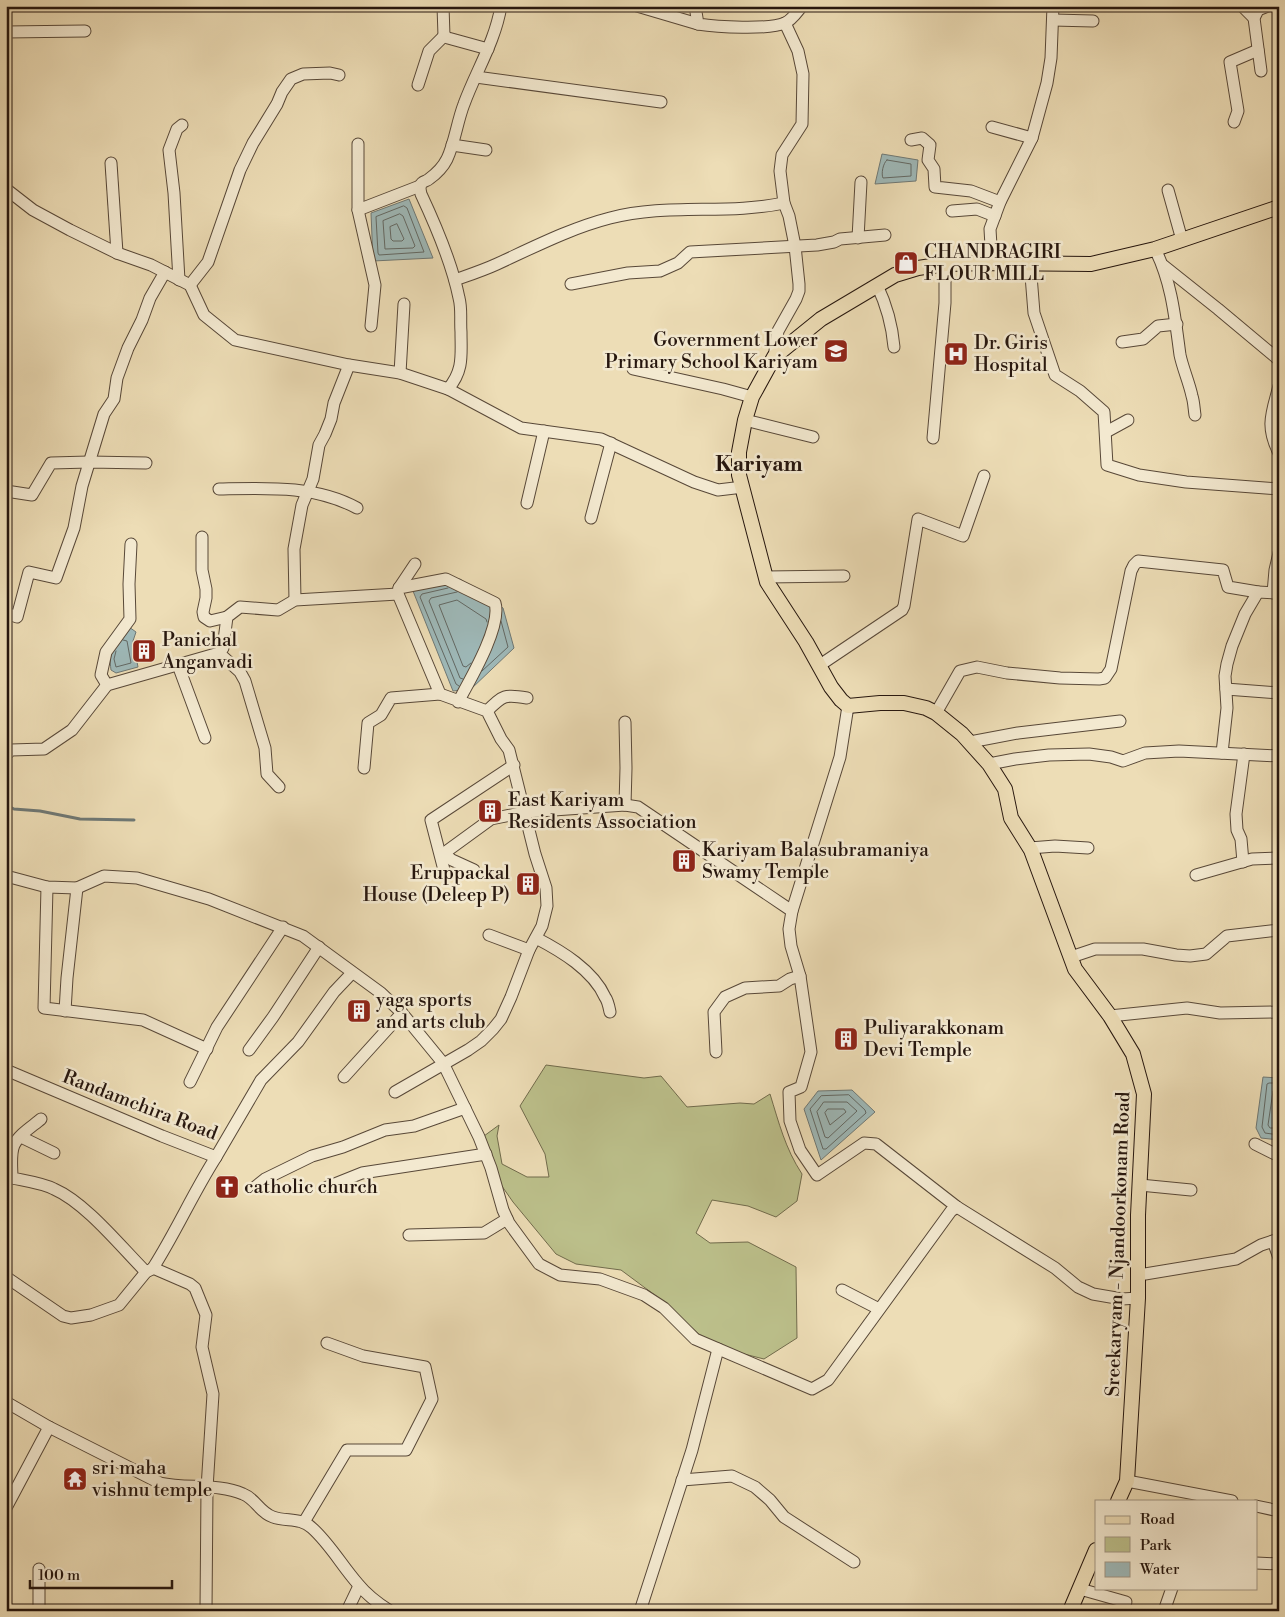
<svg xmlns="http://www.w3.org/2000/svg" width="1285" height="1617" font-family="'Libre Bodoni',serif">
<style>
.green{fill:#bcc08b;stroke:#716b4c}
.water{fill:#9eb9b9;stroke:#6e7875}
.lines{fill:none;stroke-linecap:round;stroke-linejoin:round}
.shore{stroke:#626864;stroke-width:1}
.stream{stroke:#6e7875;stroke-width:3}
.minor-casing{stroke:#584838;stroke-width:13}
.major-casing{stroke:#26160e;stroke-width:16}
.minor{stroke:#f3e9d0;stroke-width:11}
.major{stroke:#edddb6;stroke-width:14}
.labels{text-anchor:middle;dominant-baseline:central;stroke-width:5;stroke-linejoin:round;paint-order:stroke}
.poi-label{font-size:19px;fill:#26160e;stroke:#f3e9d0;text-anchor:start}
.street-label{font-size:19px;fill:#26160e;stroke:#f3e9d0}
.quarter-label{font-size:21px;font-weight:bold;fill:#26160e;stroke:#f3e9d0}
</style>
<rect width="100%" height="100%" fill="#edddb6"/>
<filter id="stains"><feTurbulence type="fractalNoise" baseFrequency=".004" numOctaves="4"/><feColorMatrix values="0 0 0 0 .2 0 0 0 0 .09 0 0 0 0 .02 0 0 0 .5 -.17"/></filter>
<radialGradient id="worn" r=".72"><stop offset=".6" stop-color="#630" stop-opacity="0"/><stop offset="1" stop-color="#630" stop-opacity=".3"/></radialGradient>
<path class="green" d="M546 1065 644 1078 661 1076 687 1107 740 1103 754 1104 770 1094C779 1123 785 1148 802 1174L797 1201 776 1217 748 1206 712 1200 696 1233 710 1243 748 1242 796 1267 797 1338 764 1359 724 1349 700 1335 656 1296 621 1270 576 1264 556 1254 513 1202 497 1179 484 1136 499 1125 497 1136 502 1164 527 1177H549L545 1154 520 1106Z"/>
<g class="water">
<path d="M882 154 918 160 916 181 875 184Z"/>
<path d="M409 199 433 258 373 261 371 213Z"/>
<path d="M460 579 503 608 514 648 471 689 453 691 413 591Z"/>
<path d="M129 627 136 632 133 641 138 667 116 673 111 670C108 650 115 641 129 627Z"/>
<path d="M1263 1077 1279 1078V1140L1261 1138 1256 1128Z"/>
<path d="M852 1090 875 1112 821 1160 804 1109 818 1091Z"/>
</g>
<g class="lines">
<g class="shore">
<path d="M887 160 911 164V176L883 178C881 174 883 163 887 160Z"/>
<path d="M404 206 407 208 424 252 379 255 378 253 376 217Z"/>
<path d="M400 214 403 216 415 246 413 248 385 249 383 221Z"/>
<path d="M397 224 404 239 402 241H393L391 239 390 227Z"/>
<path d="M448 588 422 594 420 597 456 684 459 686"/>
<path d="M457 592 431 598 429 601 460 678 463 679"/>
<path d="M116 651 114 659 116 667 131 663 127 641 123 640"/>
<path d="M471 663 466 667 463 666 439 605 457 600 486 619 487 622"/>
<path d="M482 671 508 647 501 621"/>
<path d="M1279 1083H1269L1267 1084 1262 1127 1265 1133 1279 1135"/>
<path d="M1279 1089 1273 1091 1268 1125 1270 1128H1279"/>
<path d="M849 1095 865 1110 866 1113 826 1149H823L810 1109 821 1096Z"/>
<path d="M824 1102H847L857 1111 828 1138 825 1137 817 1112Z"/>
<path d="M828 1109H844L846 1112 830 1125 825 1113Z"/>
</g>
<path class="stream" d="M6 805 14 809 40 811 80 819 134 820"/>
<defs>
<g id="minor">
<path d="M443 6 444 36 448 38 488 49"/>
<path d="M637 6 698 24"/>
<path d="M695 6 698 24C717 27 768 30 785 23 792 20 797 12 802 6"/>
<path d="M1242 6 1254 18"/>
<path d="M1053 20 1093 21"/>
<path d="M6 32 85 31"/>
<path d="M1261 71 1254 18 1258 10 1268 6"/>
<path d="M476 77 661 102"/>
<path d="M418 85 429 51 444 36"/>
<path d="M1234 122 1238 111 1230 62 1258 50"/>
<path d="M992 127 1032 138"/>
<path d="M911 140 922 138 930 145 928 160 934 169 935 187 971 191 1000 202"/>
<path d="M358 144V210L375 285 371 326"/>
<path d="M452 145 486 150"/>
<path d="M111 163 117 253"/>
<path d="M6 189 33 210 70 230 117 253 151 265 190 285 204 315 235 340 349 365 400 373 448 389 521 428 601 439 694 482 718 490 743 487"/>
<path d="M1168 190 1182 240"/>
<path d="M358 210 420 186"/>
<path d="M952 211 977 209 995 216"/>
<path d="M858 238 861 182"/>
<path d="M1155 249C1172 283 1175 318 1180 355 1183 369 1189 382 1192 396 1194 402 1194 409 1195 415"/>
<path d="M992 263 990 229 1000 202 1032 138 1047 83 1051 58 1053 6"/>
<path d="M1030 263 1034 313 1055 375 1080 391 1104 412 1107 465 1139 475 1186 482 1279 489"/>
<path d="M1164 266 1218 309 1279 360"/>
<path d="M179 280 174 193 169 150 177 129 182 125"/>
<path d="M455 280C469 275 484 270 497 264 534 247 571 228 610 218 667 203 727 215 784 203"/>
<path d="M571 284 628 273 660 271 678 263 690 252 817 245 834 242 840 239 885 235"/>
<path d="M190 285 208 262 240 170 253 143 277 104 282 92 291 79 303 74 330 73 339 75"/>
<path d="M877 285C887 306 892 324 894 347"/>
<path d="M1122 342 1143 339 1158 326 1177 324"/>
<path d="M774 357 778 331 796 299 799 291V284L795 246 789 216 784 203 780 171 782 155 802 124 803 74 798 51 785 23"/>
<path d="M633 369 723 389 752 397"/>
<path d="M400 373 404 304"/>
<path d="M1279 386C1272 413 1265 426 1279 453"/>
<path d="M448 389C464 370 461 355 461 332 460 320 462 309 459 298 452 263 436 226 421 194 420 190 419 186 422 183 424 181 427 181 429 179 436 174 443 167 447 159 455 142 457 122 464 104 476 71 495 42 501 6"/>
<path d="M745 420 813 437"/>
<path d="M1106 432 1128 420"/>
<path d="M933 438 945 303V264"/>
<path d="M219 489C266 488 315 485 357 508"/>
<path d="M6 491 32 495 51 463 89 462 146 463"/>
<path d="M527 503 544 431"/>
<path d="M591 518 611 443"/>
<path d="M202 537V570L206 589V598L203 612 204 617 210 621 227 617"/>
<path d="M766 577 844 576"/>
<path d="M399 588 415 564"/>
<path d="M1273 593 1275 570 1279 553"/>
<path d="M295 600 294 549 302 505 313 479 319 445 325 434 331 419 334 403 349 365"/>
<path d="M6 613 17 617 29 572 56 578 74 528 82 486 104 414 114 399 117 378 128 348 142 320 150 298 165 272"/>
<path d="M219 653 240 672 245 681 265 748 267 774 279 787"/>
<path d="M178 665 205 738"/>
<path d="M820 665 902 610 904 606 918 519 963 536 984 476"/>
<path d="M107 685 101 675 106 652 130 619 129 584 131 544"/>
<path d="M1226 689 1279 693"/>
<path d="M848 706 840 757 792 911 789 929 791 946 800 976 811 1052 801 1087 789 1092 790 1121 800 1150 817 1175 864 1143 876 1144 957 1207 1055 1268 1078 1287 1093 1294 1122 1299 1138 1298"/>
<path d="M487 711C503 695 505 694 527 698"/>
<path d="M936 713 960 671 977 667 1007 673 1060 678 1099 679 1105 678 1111 669 1131 571 1134 565 1138 561 1223 570 1228 587 1258 592"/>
<path d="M625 722 626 768 625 805"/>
<path d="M970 742 1018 733 1120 721"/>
<path d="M1222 753 1227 708 1225 676 1227 664 1232 646 1245 614 1258 592 1279 593"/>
<path d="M6 755 11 750 44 749 72 730 107 685 219 653 223 648 227 617 240 607 278 610 295 600 398 594"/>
<path d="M989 764 1015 759 1049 755 1089 754 1111 757 1123 761 1145 753 1179 751 1279 756"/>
<path d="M364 768 368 723 381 715 391 698 440 694"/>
<path d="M1030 848 1055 846 1088 848"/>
<path d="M1243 862 1241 839 1237 830 1236 814 1244 754"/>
<path d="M444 870 431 820 514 765"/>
<path d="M474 870 452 860 447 856V851L491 819 525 812 625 805 638 807 792 911"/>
<path d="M1196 875 1252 859 1279 858"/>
<path d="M6 876 47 887 77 888 104 876 137 878 209 899 303 936 381 993 402 1013 443 1063 479 1137 491 1168 503 1210 509 1223 539 1264 560 1275 600 1279 644 1295 664 1308 695 1339 812 1389 828 1380 951 1211 957 1207"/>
<path d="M47 887 44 1008 143 1020 207 1049"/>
<path d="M489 935 529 950"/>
<path d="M536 938C561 951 593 970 605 997 608 1001 609 1007 610 1012"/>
<path d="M1071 957 1095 949H1143L1176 955 1190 956 1206 954 1227 936 1279 930"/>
<path d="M65 1011 67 978 77 888"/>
<path d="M1110 1016 1187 1008 1220 1013 1279 1012"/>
<path d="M249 1050 273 1017 319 947"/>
<path d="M716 1052 714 1012 725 997 745 988 779 986 790 979 800 976"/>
<path d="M6 1070 162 1136 216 1157 261 1080 298 1042 334 992 352 973"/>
<path d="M344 1077 402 1013"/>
<path d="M190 1082 217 1027 283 927"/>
<path d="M395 1092 468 1050 481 1041 493 1029 501 1019 511 997 529 950 542 926 547 906 546 888 535 854 509 750 501 739 487 711 440 694 398 594 399 588 446 579 495 603C502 626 470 680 458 702"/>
<path d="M41 1119C33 1126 19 1134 14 1145 10 1154 12 1168 12 1178 26 1181 42 1183 54 1189 86 1203 121 1247 146 1272"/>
<path d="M21 1137 54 1153"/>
<path d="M1255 1144 1279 1156"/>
<path d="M1140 1185 1191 1190"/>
<path d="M255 1187 265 1179 312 1156 343 1147 385 1130 414 1126 465 1108"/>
<path d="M327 1187 362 1173 486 1154"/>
<path d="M409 1235 484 1233 507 1219"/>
<path d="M1273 1241 1279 1258"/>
<path d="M1139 1275 1236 1259 1261 1245 1279 1239"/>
<path d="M6 1277 63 1316 71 1318 91 1315 119 1305 146 1272 152 1269"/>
<path d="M842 1290 879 1309"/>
<path d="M6 1402 49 1427 160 1483C187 1489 218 1483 243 1494 256 1499 259 1512 273 1517 287 1522 300 1517 312 1528 330 1544 342 1566 358 1584 366 1594 379 1604 390 1611"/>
<path d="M682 1480 732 1476 755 1487 770 1500 784 1517 854 1562"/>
<path d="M1127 1481 1232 1501"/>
<path d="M1256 1506 1279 1511"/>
<path d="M6 1508 49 1427"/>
<path d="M304 1522 347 1450H406L432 1399 425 1367 363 1356 327 1343"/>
<path d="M1256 1563 1279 1564"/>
<path d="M39 1569V1611"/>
<path d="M1080 1589 1126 1602"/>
<path d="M206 1611 207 1488 213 1394 202 1347 206 1315 195 1288 190 1284 153 1268C176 1232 193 1193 216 1157"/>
<path d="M347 1611 359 1586"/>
<path d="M640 1611 692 1450 718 1349"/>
<path d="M1164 1611 1172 1588"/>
</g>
<g id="major">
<path d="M1118 1501 1127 1481 1138 1298V1215L1144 1094 1133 1054 1110 1016 1075 969 1031 850 1011 818 1005 789 989 764 962 734 936 713 926 708 904 703H880L848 706 841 700 831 687 806 642 767 582 739 475V452L745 420 752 397 774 357 821 319 895 275 918 268 945 264 992 263 1091 264 1155 249 1279 207"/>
<path d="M1070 1611 1096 1550"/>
</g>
</defs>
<use href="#minor" class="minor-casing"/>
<use href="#major" class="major-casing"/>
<use href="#minor" class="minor"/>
<use href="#major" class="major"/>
</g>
<defs>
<symbol id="shop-square" viewBox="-11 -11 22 22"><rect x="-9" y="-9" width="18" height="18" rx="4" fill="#8f2418" stroke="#f3e9d0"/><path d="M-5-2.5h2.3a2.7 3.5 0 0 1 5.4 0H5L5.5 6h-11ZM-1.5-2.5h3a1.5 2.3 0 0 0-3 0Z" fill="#fff"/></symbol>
<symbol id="school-square" viewBox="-11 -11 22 22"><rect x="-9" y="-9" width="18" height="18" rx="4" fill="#8f2418" stroke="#f3e9d0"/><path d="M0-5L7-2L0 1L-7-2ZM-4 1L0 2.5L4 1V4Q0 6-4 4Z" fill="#fff"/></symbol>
<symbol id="hospital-square" viewBox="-11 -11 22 22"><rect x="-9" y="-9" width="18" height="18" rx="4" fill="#8f2418" stroke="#f3e9d0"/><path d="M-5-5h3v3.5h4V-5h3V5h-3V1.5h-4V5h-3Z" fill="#fff"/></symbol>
<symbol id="building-square" viewBox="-11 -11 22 22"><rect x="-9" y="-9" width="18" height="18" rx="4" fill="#8f2418" stroke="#f3e9d0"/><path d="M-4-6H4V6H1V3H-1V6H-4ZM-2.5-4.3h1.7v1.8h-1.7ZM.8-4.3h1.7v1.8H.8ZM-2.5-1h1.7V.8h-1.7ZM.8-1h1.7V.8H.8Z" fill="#fff"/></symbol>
<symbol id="church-square" viewBox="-11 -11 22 22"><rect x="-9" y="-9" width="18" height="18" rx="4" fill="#8f2418" stroke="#f3e9d0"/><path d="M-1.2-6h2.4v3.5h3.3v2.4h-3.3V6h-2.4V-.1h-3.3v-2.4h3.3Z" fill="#fff"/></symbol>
<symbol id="temple-square" viewBox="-11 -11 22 22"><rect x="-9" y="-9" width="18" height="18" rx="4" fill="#8f2418" stroke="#f3e9d0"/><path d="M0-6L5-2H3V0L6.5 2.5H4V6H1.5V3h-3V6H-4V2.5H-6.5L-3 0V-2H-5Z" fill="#fff"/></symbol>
</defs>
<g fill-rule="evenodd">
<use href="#shop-square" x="892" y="249" width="28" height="28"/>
<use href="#school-square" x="822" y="337" width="28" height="28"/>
<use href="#hospital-square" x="942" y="340" width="28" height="28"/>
<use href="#building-square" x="130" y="637" width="28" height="28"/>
<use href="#building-square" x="476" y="797" width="28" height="28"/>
<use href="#building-square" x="670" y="847" width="28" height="28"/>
<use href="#building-square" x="514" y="870" width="28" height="28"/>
<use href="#building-square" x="345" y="997" width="28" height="28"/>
<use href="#building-square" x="832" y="1025" width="28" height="28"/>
<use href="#church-square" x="213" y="1173" width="28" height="28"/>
<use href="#temple-square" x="61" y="1465" width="28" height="28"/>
</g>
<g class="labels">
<g class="poi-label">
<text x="924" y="252">CHANDRAGIRI<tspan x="924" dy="22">FLOUR MILL</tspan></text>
<text x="818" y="340" text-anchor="end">Government Lower<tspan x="818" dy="22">Primary School Kariyam</tspan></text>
<text x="974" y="343">Dr. Giris<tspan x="974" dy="22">Hospital</tspan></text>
<text x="162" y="640">Panichal<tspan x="162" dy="22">Anganvadi</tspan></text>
<text x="508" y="800">East Kariyam<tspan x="508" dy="22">Residents Association</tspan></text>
<text x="702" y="850">Kariyam Balasubramaniya<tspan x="702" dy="22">Swamy Temple</tspan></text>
<text x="510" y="873" text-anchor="end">Eruppackal<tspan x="510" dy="22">House (Deleep P)</tspan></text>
<text x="376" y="1000">yaga sports<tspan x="376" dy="22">and arts club</tspan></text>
<text x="864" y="1028">Puliyarakkonam<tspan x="864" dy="22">Devi Temple</tspan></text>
<text x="244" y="1187">catholic church</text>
<text x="92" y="1468">sri maha<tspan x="92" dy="22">vishnu temple</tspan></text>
</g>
<g class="street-label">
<text transform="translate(140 1105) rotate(21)">Randamchira Road</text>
<text transform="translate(1118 1244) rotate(-88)">Sreekaryam - Njandoorkonam Road</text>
</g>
<g class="quarter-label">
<text x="759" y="465">Kariyam</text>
</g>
</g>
<rect width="1285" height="1617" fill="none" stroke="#edddb6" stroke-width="25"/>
<rect x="8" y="8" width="1270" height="1602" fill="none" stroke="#26160e" stroke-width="2.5"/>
<rect x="12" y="12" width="1260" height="1592" fill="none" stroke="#26160e"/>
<rect x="1095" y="1500" width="162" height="90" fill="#f3e9d0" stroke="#a19582"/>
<rect x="1105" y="1516" width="25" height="8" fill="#edddb6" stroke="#a19582"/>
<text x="1140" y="1524" font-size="15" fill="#26160e">Road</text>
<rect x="1105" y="1537" width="25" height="15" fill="#bcc08b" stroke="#a19582"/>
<text x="1140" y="1550" font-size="15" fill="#26160e">Park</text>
<rect x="1105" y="1562" width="25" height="15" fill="#9eb9b9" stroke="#a19582"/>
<text x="1140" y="1574" font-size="15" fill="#26160e">Water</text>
<path d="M30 1580v8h142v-8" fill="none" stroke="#26160e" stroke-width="2.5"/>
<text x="38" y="1580" font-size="15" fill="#26160e" stroke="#f3e9d0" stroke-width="4" paint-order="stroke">100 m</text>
<rect width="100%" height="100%" filter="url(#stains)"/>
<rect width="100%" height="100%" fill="url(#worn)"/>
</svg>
